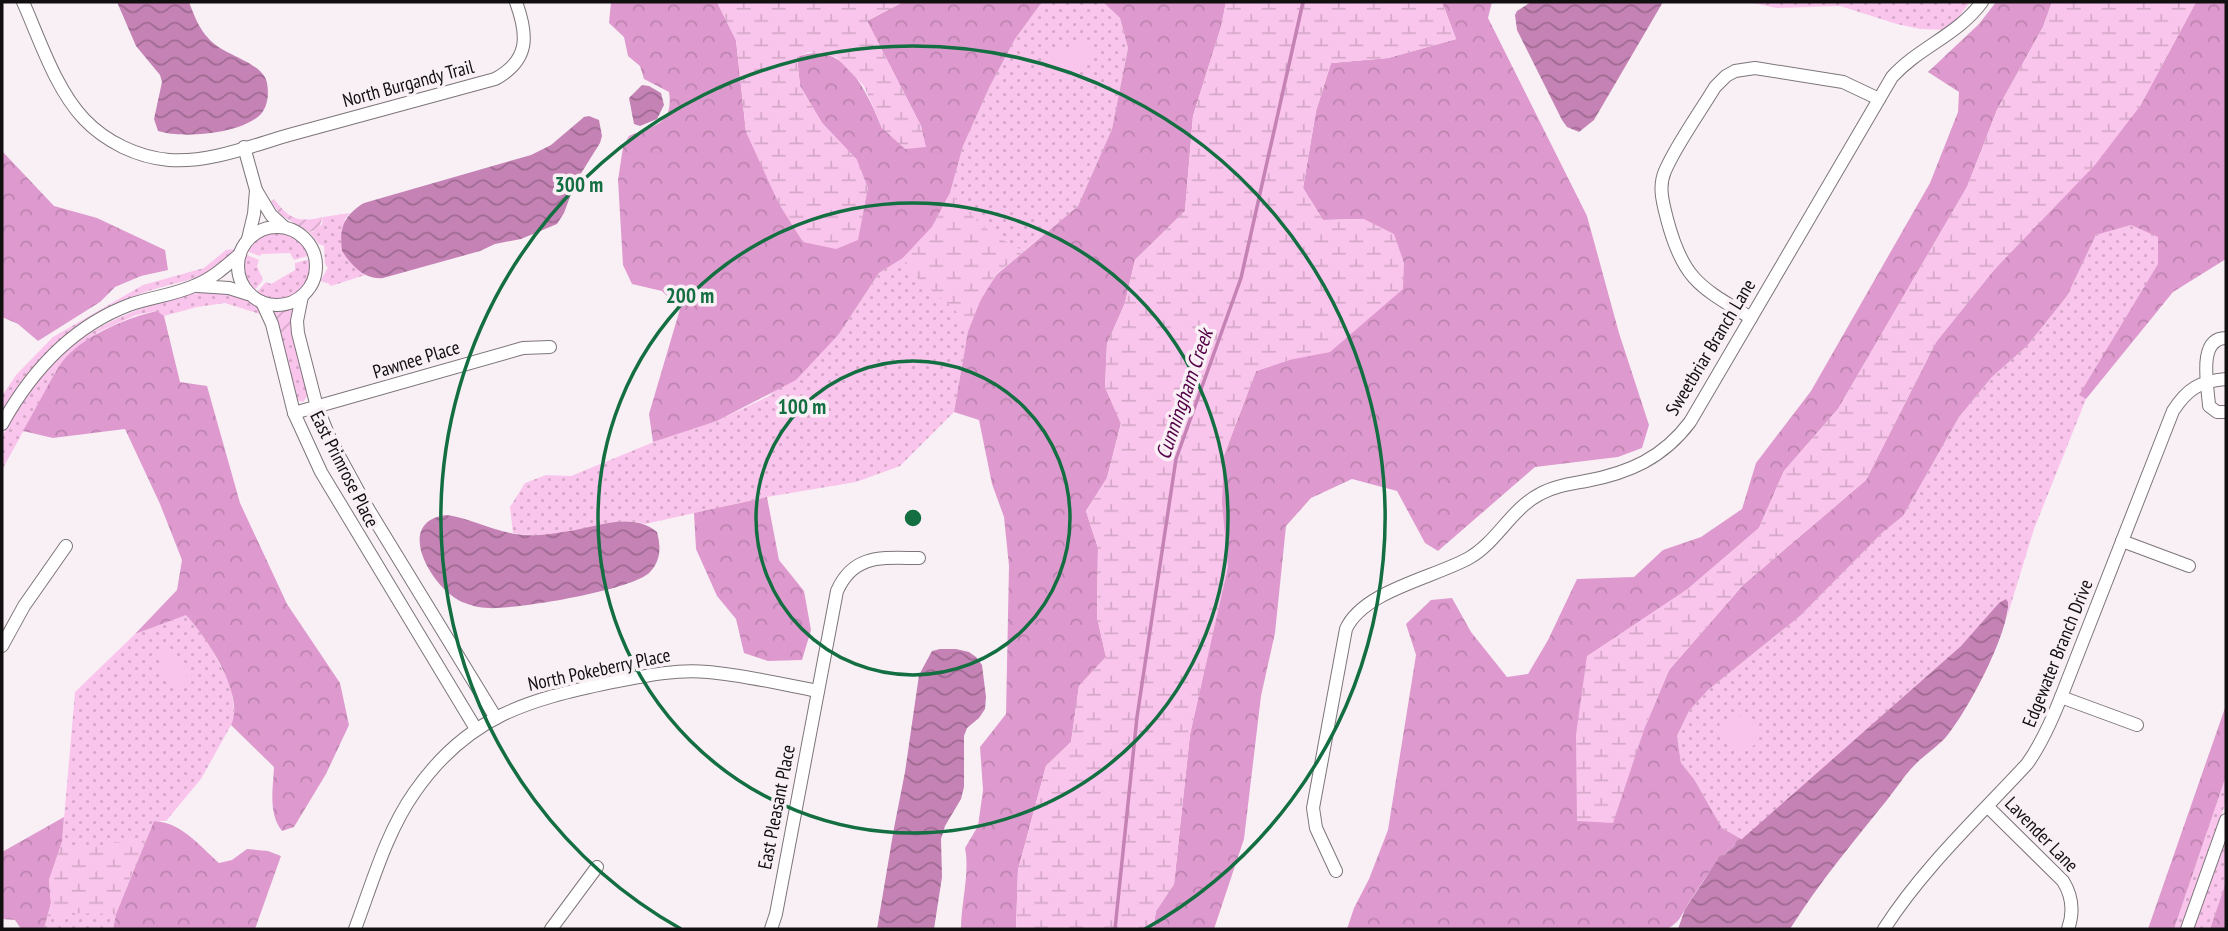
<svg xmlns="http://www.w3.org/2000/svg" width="2228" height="931" font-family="'PT Sans Narrow',sans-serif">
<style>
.grass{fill:url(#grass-dots)}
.forest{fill:url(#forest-crowns)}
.wetland{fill:url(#wetland-marsh)}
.garden{fill:url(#garden-furrows)}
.pitch{fill:#fac5ec}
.water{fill:url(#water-waves)}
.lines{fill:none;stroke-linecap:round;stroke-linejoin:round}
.stream{stroke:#c583b5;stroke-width:3.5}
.minor-casing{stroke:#7c757a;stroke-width:14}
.minor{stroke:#fff;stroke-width:12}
.ring{fill:none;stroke:#136e41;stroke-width:3.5}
.labels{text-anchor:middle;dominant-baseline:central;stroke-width:7;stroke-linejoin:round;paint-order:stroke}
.street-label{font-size:19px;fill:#120f11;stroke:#f9f0f6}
.water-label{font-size:21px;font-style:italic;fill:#530047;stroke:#f9f0f6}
.centre{fill:#136e41;stroke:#f9f0f6;stroke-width:3.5}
.ring-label{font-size:21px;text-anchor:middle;font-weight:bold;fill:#136e41;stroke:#f9f0f6;stroke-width:7;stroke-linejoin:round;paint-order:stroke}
</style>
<defs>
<pattern id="grass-dots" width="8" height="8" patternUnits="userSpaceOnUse" patternTransform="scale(1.75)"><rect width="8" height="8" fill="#fac5ec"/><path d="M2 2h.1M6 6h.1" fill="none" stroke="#d5a8c9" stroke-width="1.8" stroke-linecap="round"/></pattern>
<pattern id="forest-crowns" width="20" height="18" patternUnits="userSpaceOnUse" patternTransform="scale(1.75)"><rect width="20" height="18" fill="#de9ace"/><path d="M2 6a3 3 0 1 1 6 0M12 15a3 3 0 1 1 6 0" fill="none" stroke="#bd84b0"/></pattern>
<pattern id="wetland-marsh" width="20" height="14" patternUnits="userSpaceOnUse" patternTransform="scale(1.75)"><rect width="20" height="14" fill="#fac5ec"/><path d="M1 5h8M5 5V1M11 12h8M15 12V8" fill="none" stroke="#d5a8c9"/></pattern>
<pattern id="garden-furrows" width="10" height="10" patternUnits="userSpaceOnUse" patternTransform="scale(1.75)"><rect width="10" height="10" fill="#fac5ec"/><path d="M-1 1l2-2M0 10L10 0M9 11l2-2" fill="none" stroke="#d5a8c9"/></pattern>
<pattern id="water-waves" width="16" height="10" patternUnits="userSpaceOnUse" patternTransform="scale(1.75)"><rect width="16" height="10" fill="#c583b5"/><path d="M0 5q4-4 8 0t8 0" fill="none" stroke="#9f6a92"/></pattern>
</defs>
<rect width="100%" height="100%" fill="#f9f0f6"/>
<g class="grass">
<path d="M1042 2H1103L1120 18 1128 48 1112 129 1078 206 995 275 968 331 954 412 900 466 856 482 767 497 645 524C624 517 599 526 579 530 558 535 534 537 513 533L510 507 525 483 546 475 571 476 666 437 717 421 769 396 839 334 879 273 903 258 950 193 963 146 990 86 1015 39Z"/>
<path d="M1749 2H1970L1949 30 1920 29 1897 24 1840 6 1776 8Z"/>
<path d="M350 213 345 219 342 251 365 275 331 286 328 283 320 281 328 268 325 264 324 246 319 244 309 232H313L322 224 323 217Z"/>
<path d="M2131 225 2159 237 2158 265 2080 395 2086 399 2034 529 2007 617 2008 611 1983 623 1961 646 1743 840 1722 828 1694 779 1681 763 1677 736 1689 711 1708 690 1800 616 1883 532 1903 516 1959 417 1992 377 2027 346 2067 296 2096 235Z"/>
<path d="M274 230C292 231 303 238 311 255L294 260 290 253 262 254 260 256 246 251C252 239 261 234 274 230Z"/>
<path d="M235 249C215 280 177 281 145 292 82 313 33 355 2 414V396L16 375 53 337 143 285 204 268 226 250Z"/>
<path d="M245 254 259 260 257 266 263 280 254 291C244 281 239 267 245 254Z"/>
<path d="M310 259C325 284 285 310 256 293L266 282 271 284 295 270V263Z"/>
<path d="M201 292C224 294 250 293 263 315L225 303 197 307 164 316 156 311 136 315 98 332 58 368 2 470C2 461 0 447 2 438 5 429 13 418 18 410 57 339 125 307 201 292Z"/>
<path d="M279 333 292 335 308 395 303 402 297 400Z"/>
<path d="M186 614 203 633 231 686 235 718 201 779 166 821H154L116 914 113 929H44L51 903 49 880 62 842 75 692 135 634Z"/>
<path d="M2226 776V802L2181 929H2174Z"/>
<path d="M2226 839V882L2210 929H2194Z"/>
</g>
<g class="forest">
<path d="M611 2H717L736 40 746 132 857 160 822 123 800 86 797 57C845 38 867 93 882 128L925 147 921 126 867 21 903 2H1042L1015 39 990 86 963 146 950 193 932 227 903 258 879 273 839 334 796 380 717 421 653 442 649 414 680 309 662 291 632 284 623 265 618 180 623 147 629 136C654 126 674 124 669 92L644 79 640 66 628 56 624 37 609 23Z"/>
<path d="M1103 2H1226L1221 27 1193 116 1185 211 1135 260 1125 303 1107 344 1105 387 1121 423 1107 478 1086 511 1098 548 1097 617 1106 657 1079 686 1071 742 1046 766 1018 870 1016 929H961C961 902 970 874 965 848L978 826 983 790 980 747 1006 714 1009 566 1004 517 992 484 979 420 954 412 968 331 980 301 996 275 1078 206 1112 129 1128 48 1120 18Z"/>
<path d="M1442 2H1492L1488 18 1587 216 1619 333 1649 425 1642 448 1618 457 1535 467 1438 551 1425 543 1397 491 1352 479 1311 498 1286 526 1275 633 1261 696 1244 839 1214 929H1153L1156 911 1174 884 1190 734 1212 635 1224 455 1256 371 1289 360 1364 219 1323 220 1303 188 1316 111 1331 63 1388 58 1456 39Z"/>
<path d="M1996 2H2052L2043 27 1997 110 1967 187 1838 409 1784 471 1759 528 1689 588 1645 727 1669 670 1743 585 1866 480 1936 342 1993 271 2140 106 2196 2H2226V259L2173 292 2086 399 2079 395 2158 264V237L2131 225 2096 235 2067 296 2027 346 1992 377 1959 417 1903 516 1883 532 1800 616 1708 690 1689 711 1677 736 1681 763 1694 779 1722 828 1743 840C1718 855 1704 880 1688 904 1680 917 1681 921 1667 929H1347L1354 908 1369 879 1388 830 1416 655 1406 624 1431 600 1452 598 1471 632 1507 677 1528 674 1548 640 1577 579 1634 577 1663 550 1701 537 1742 509 1756 463 1811 391 1930 183 1958 112 1959 92 1928 72 1979 24Z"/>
<path d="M2 151 54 206 97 218 165 250 168 270 141 276 115 287 100 302 38 341 18 324 2 317Z"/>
<path d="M157 311 164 316 180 382 207 386 240 503 287 604 340 683 349 725 326 774 294 827 282 831C268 813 273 789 274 767L231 725C246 696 206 636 186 615L135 634 177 590 182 560 160 504 125 429 53 438 23 431C35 410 46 388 58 368 75 339 125 318 157 311Z"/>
<path d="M767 497 779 560 804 591 811 630 802 660 768 661 744 653 736 619 717 596 696 549 694 513Z"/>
<path d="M2226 705V776L2174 929H2148Z"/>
<path d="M64 817 62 842 49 880 51 903 44 929H21L15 920 2 919V852Z"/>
<path d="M154 821C181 822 200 846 219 863L232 860 247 849 268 851 281 856 255 929H113L116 914Z"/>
<path d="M2226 882V929H2210Z"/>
</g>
<g class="wetland">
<path d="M717 2H903L867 21 921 126 926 147 905 149 882 128 864 86 836 57 809 52 797 57 800 86 822 123 857 160 868 188 858 240 836 249 803 242 779 204 746 132 736 40Z"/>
<path d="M1226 2H1442L1456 39 1388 58 1331 63 1316 111 1303 188 1323 220 1364 219 1394 234 1404 263 1403 289 1330 352 1289 360 1256 371 1224 455 1222 503 1228 567 1190 735 1174 884 1156 911 1153 929H1016L1018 870 1046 766 1071 742 1079 686 1106 657 1097 617 1098 548 1086 511 1107 478 1121 424 1105 387 1107 344 1125 303 1135 260 1185 211 1193 116 1221 27Z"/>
<path d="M2052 2H2196L2140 106 2095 165 1993 271 1936 342 1866 480 1743 585 1669 670 1645 727 1613 823 1577 821 1576 735 1587 656 1689 588 1759 528 1784 471 1838 409 1967 187 1997 110 2043 27Z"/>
<path d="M950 193C976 221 989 234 1024 251L995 275 980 301 968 331 955 310 918 279 903 258 932 227Z"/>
<path d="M146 838 116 914 71 913 47 918 51 903 49 880 62 842 83 848Z"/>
</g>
<g class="garden">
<path d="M274 199C289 219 298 223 323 217L318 230 309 232 281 215 271 202Z"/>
<path d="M292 307 294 308V336L281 335 273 311Z"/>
</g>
<g class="pitch">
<path d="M1087 41 1093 48 1090 61C1076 69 1063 84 1048 70L1046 59 1049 54Z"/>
<path d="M170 648C179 655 189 672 187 684L179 689 168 685 163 671 160 653Z"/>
<path d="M1739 716C1751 720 1759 727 1759 740 1746 759 1713 746 1720 723L1728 718Z"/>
</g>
<g class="water">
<path d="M117 2H189C194 15 199 29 209 39 224 56 263 62 267 83 269 93 268 106 261 114 242 134 183 139 158 131L154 119 162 82 160 75 136 46Z"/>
<path d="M1531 2H1663L1594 120 1579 132 1567 127 1562 120 1517 30 1515 15 1517 11Z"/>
<path d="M642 85 649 86 661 93 664 105 657 119 640 126 634 124 629 98Z"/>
<path d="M589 116 599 120 602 136 600 143 575 183 564 213 557 224 521 239 495 244 480 251 383 278C365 280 352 266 342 251 339 228 344 215 364 203L531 155 551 145 584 117Z"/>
<path d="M447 515C474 519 498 534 526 535 538 536 551 534 563 532 593 529 631 510 657 532 661 547 661 560 650 572 634 590 514 610 488 608 480 608 470 605 462 602 432 589 392 521 447 515Z"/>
<path d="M2006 599 2008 602C2009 634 1967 712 1946 737 1935 749 1920 758 1910 770 1902 779 1895 790 1887 800 1853 842 1819 883 1790 929H1678L1685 909 1716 862 1961 646 1999 603Z"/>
<path d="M940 649H956L969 652 976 657 982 665 986 697 985 709 979 718 967 728 964 736V787L961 799 945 826 941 839 942 877 934 929H877L894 828 905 772 919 675 932 651Z"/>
</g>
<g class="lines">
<path class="stream" d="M1115 929 1137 717 1176 459 1241 278 1303 2"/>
<defs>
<g id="minor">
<path d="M23 2C40 40 55 88 84 119 106 142 137 157 169 160 209 163 251 146 289 135 357 117 426 98 495 79 530 60 528 35 516 2"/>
<path d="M244 147 256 190"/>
<circle cx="277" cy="266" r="39"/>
<path d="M248 239 254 214 256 190 271 215 284 227"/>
<path d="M198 286 229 288 248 294"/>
<path d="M302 296 297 321 298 333 317 407 331 441 367 507 496 718"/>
<path d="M262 302 272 324 294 413 321 472 476 729"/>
<path d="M1751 318C1700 287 1683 280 1667 219 1663 203 1658 187 1665 171 1676 145 1700 112 1715 87L1726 76 1735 71 1755 68 1843 82 1879 99"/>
<path d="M2226 338C2197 338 2208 386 2209 406L2217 412H2226"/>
<path d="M294 413 523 348 550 347"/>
<path d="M2 424C31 372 71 327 129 305 151 297 175 295 196 285 213 278 226 266 240 254"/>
<path d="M2122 541 2189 566"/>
<path d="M2 646 24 606 66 546"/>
<path d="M2061 697 2137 725"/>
<path d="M1988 807 2063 881C2073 897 2074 912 2068 929"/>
<path d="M1336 871 1316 828 1313 808 1346 629C1363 591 1433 578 1469 558 1497 542 1511 509 1540 494 1554 486 1570 484 1586 481 1629 473 1663 458 1690 422L1892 77C1919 47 1958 35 1982 2"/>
<path d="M355 929C372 884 386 833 414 793 467 716 527 700 613 682 644 676 675 669 708 672 744 675 781 684 818 691"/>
<path d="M551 929 597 867"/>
<path d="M771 929 776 914 837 591C854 553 883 558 919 558"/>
<path d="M1884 929C1923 868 1978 817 2027 764 2042 743 2052 720 2061 697L2173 411C2187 389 2200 381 2226 379"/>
<path d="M2187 929 2226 820"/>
</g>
</defs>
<use href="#minor" class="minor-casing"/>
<use href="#minor" class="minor"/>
</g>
<g class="ring">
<circle cx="913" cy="518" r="157"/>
<circle cx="913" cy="518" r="315"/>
<path d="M681 929A472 472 0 1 1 1145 929"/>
</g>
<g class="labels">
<g class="street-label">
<text transform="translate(408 83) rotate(-15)">North Burgandy Trail</text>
<text transform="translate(1710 347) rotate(-59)">Sweetbriar Branch Lane</text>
<text transform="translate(416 359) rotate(-17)">Pawnee Place</text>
<text transform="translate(345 469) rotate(63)">East Primrose Place</text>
<text transform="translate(2057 653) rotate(-68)">Edgewater Branch Drive</text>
<text transform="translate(599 669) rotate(-12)">North Pokeberry Place</text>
<text transform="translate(776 807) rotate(-79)">East Pleasant Place</text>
<text transform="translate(2042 834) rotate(46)">Lavender Lane</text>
</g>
<g class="water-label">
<text transform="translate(1184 394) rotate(-71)">Cunningham Creek</text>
</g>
</g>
<circle cx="913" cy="518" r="10" class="centre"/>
<g class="ring-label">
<text x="579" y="192">300 m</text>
<text x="690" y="303">200 m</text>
<text x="802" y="414">100 m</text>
</g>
<rect width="2228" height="931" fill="none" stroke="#120f11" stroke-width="7"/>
</svg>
